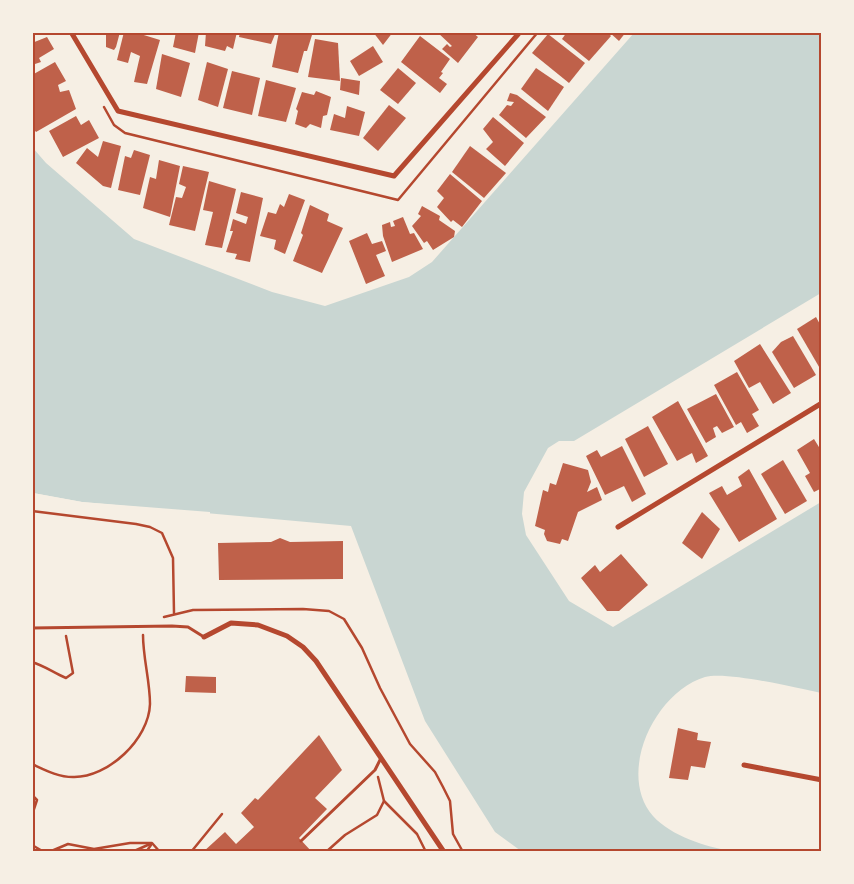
<svg xmlns="http://www.w3.org/2000/svg" width="854" height="884" font-family="Manrope,sans-serif">
<style>
.water{fill:#c9d6d2}
.pier{fill:#f6efe4}
.building{fill:#bf614a}
.lines{fill:none;stroke-linecap:round;stroke-linejoin:round}
.path{stroke:#b5482f;stroke-width:2.5}
.service{stroke:#b5482f;stroke-width:3}
.minor{stroke:#b5482f;stroke-width:5}
.neatline{fill:none;stroke:#b5482f;stroke-width:2}
</style>
<rect width="100%" height="100%" fill="#f6efe4"/>
<path class="water" d="M634 33H821V293L574 441H559L548 448 524 492 522 514 526 535 569 601 613 627 821 502V693C797 688 727 671 705 677 655 692 616 773 653 816 671 836 706 847 732 851H521L495 832 425 721 351 526 82 502 33 493V148L46 163 134 239 272 292 325 306 409 277 432 262Z"/>
<path class="pier" d="M33 493 82 502 210 512V515L81 504 39 497 32 496Z"/>
<g class="building">
<path d="M100 32H120L116 47 114 50 106 47V35Z"/>
<path d="M124 32H134L160 40 147 84 134 82 140 56 131 52 128 63 117 60Z"/>
<path d="M176 32H199L195 53 173 47Z"/>
<path d="M206 32H237L233 49 227 46 225 51 205 46Z"/>
<path d="M240 32H276L271 44 239 37Z"/>
<path d="M279 32 312 35 307 51H304L298 73 272 67Z"/>
<path d="M373 32H393L383 45Z"/>
<path d="M437 32H472L478 37 458 63 442 49 447 44 450 47 452 46Z"/>
<path d="M567 32H607L611 36 589 61 562 39Z"/>
<path d="M609 32H626L619 41Z"/>
<path d="M548 34 585 63 569 83 532 53Z"/>
<path d="M420 36 450 59 441 72 443 73 439 78 447 84 440 93 401 62Z"/>
<path d="M47 37 54 49 39 58 41 62 32 65V43Z"/>
<path d="M315 39 338 43 340 81 308 77Z"/>
<path d="M373 46 383 62 359 76 350 61Z"/>
<path d="M162 54 190 63 181 97 156 89Z"/>
<path d="M55 62 66 81 58 85 60 92 69 90 76 109 36 132 32 127V75Z"/>
<path d="M207 62 228 69 218 107 198 100Z"/>
<path d="M398 68 416 83 398 104 380 90Z"/>
<path d="M536 68 564 87 548 111 521 89Z"/>
<path d="M232 71 260 78 252 115 223 108Z"/>
<path d="M341 78 360 81 359 95 340 90Z"/>
<path d="M266 80 296 88 286 122 258 116Z"/>
<path d="M316 91 331 97 327 115 323 116 321 128 310 124 306 128 295 124 298 111 296 109 302 92 314 95Z"/>
<path d="M510 93 517 95 546 117 526 138 499 115 507 105 511 106 514 102 507 101Z"/>
<path d="M389 105 406 118 378 151 363 138Z"/>
<path d="M347 106 365 112 359 136 330 130 334 114 345 118Z"/>
<path d="M76 116 81 125 89 120 99 138 63 157 49 131Z"/>
<path d="M493 117 524 143 505 166 486 149 493 142 483 129Z"/>
<path d="M103 141 121 146 111 188 103 186 76 163 87 148 98 157Z"/>
<path d="M470 146 506 173 484 198 452 172Z"/>
<path d="M134 150 150 155 140 195 118 190 125 156 131 158Z"/>
<path d="M159 160 180 166 170 217 143 208 150 177 156 179Z"/>
<path d="M183 166 209 172 195 231 169 225 176 197 182 198 186 187 179 184Z"/>
<path d="M450 174 482 201 462 227 453 220 451 222 437 207 444 198 437 191Z"/>
<path d="M209 181 236 189 222 248 205 245 213 212 203 210Z"/>
<path d="M241 192 263 198 250 262 235 259 237 254 226 252 233 231H230L233 219 246 224 248 217 236 213Z"/>
<path d="M289 194 305 200 285 254 274 249 276 240 260 236 268 212 276 214 280 204 284 207Z"/>
<path d="M310 205 329 214 327 221 343 228 322 273 293 261 303 235 301 233Z"/>
<path d="M422 206 440 216 439 220 455 231 454 237 433 250 427 241 424 243 412 226 421 216 418 214Z"/>
<path d="M403 217 410 234 414 233 423 249 392 262 383 236 382 225 390 222 391 227 395 226 393 221Z"/>
<path d="M367 233 372 244 382 241 386 251 376 255 385 276 366 284 349 241Z"/>
<path d="M816 317 822 328V372L797 329Z"/>
<path d="M793 336 816 375 794 388 772 352 781 342Z"/>
<path d="M760 344 791 393 773 404 760 382 749 388 734 361Z"/>
<path d="M737 372 759 410 752 414 759 426 747 433 741 422 736 425 714 385Z"/>
<path d="M716 394 734 427 722 433 717 426 713 428 716 437 706 443 687 409Z"/>
<path d="M678 401 708 456 696 463 692 453 677 461 652 417Z"/>
<path d="M648 426 668 464 644 477 625 439Z"/>
<path d="M814 439 822 452V488L814 492 805 476 810 473 797 450Z"/>
<path d="M622 446 646 494 632 502 624 486 605 495 586 456 597 450 601 457Z"/>
<path d="M783 460 807 501 785 514 761 474Z"/>
<path d="M563 463 588 470 591 482 587 492 597 487 602 500 578 512 568 541 562 539 560 544 547 541 544 534 545 530 535 526 543 490 548 492 550 483 556 485Z"/>
<path d="M749 469 777 519 739 542 709 493 722 486 727 495 742 486 738 477Z"/>
<path d="M702 512 720 529 702 559 682 543Z"/>
<path d="M280 538 290 542 343 541V579L219 580 218 543 271 542Z"/>
<path d="M621 554 648 585 619 611H607L581 578 595 565 600 572Z"/>
<path d="M186 676 216 677V693L185 692Z"/>
<path d="M678 728 698 733 697 740 711 742 705 768 691 766 688 780 669 778Z"/>
<path d="M319 735 342 770 315 798 327 809 299 838 312 852H203L225 832 236 844 254 827 241 813 255 798 258 800Z"/>
</g>
<g class="lines">
<g class="path">
<path d="M104 107 114 125 125 133 398 200 538 32"/>
<path d="M32 511 136 524 150 527 162 533 173 558 174 613"/>
<path d="M164 617 193 610 303 609 329 611 344 619 362 648 380 688 410 744 435 772 443 787 450 801 453 834 463 852"/>
<path d="M32 662C45 666 54 673 66 678L73 673 66 636"/>
<path d="M32 764C45 770 58 777 73 777 108 778 149 739 150 704 150 681 143 658 143 635"/>
<path d="M378 777 384 801 417 834 426 852"/>
<path d="M32 795 37 800 32 815"/>
<path d="M32 845 44 852"/>
<path d="M49 852 68 844 94 849 130 843H152L160 852"/>
<path d="M132 852 150 844"/>
<path d="M146 852 151 845"/>
<path d="M191 852 222 814"/>
<path d="M326 852 345 835 377 815 384 801"/>
</g>
<g class="service">
<path d="M32 628 172 626 188 627 204 637"/>
<path d="M301 841 375 770 381 758"/>
</g>
<g class="minor">
<path d="M71 32 118 111 394 176 520 32"/>
<path d="M618 527 822 403"/>
<path d="M204 637 231 623 258 625 287 636 303 647 316 661 444 852"/>
<path d="M744 765 822 780"/>
</g>
</g>
<rect width="854" height="884" fill="none" stroke="#f6efe4" stroke-width="68"/>
<rect x="34" y="34" width="786" height="816" class="neatline"/>
</svg>
